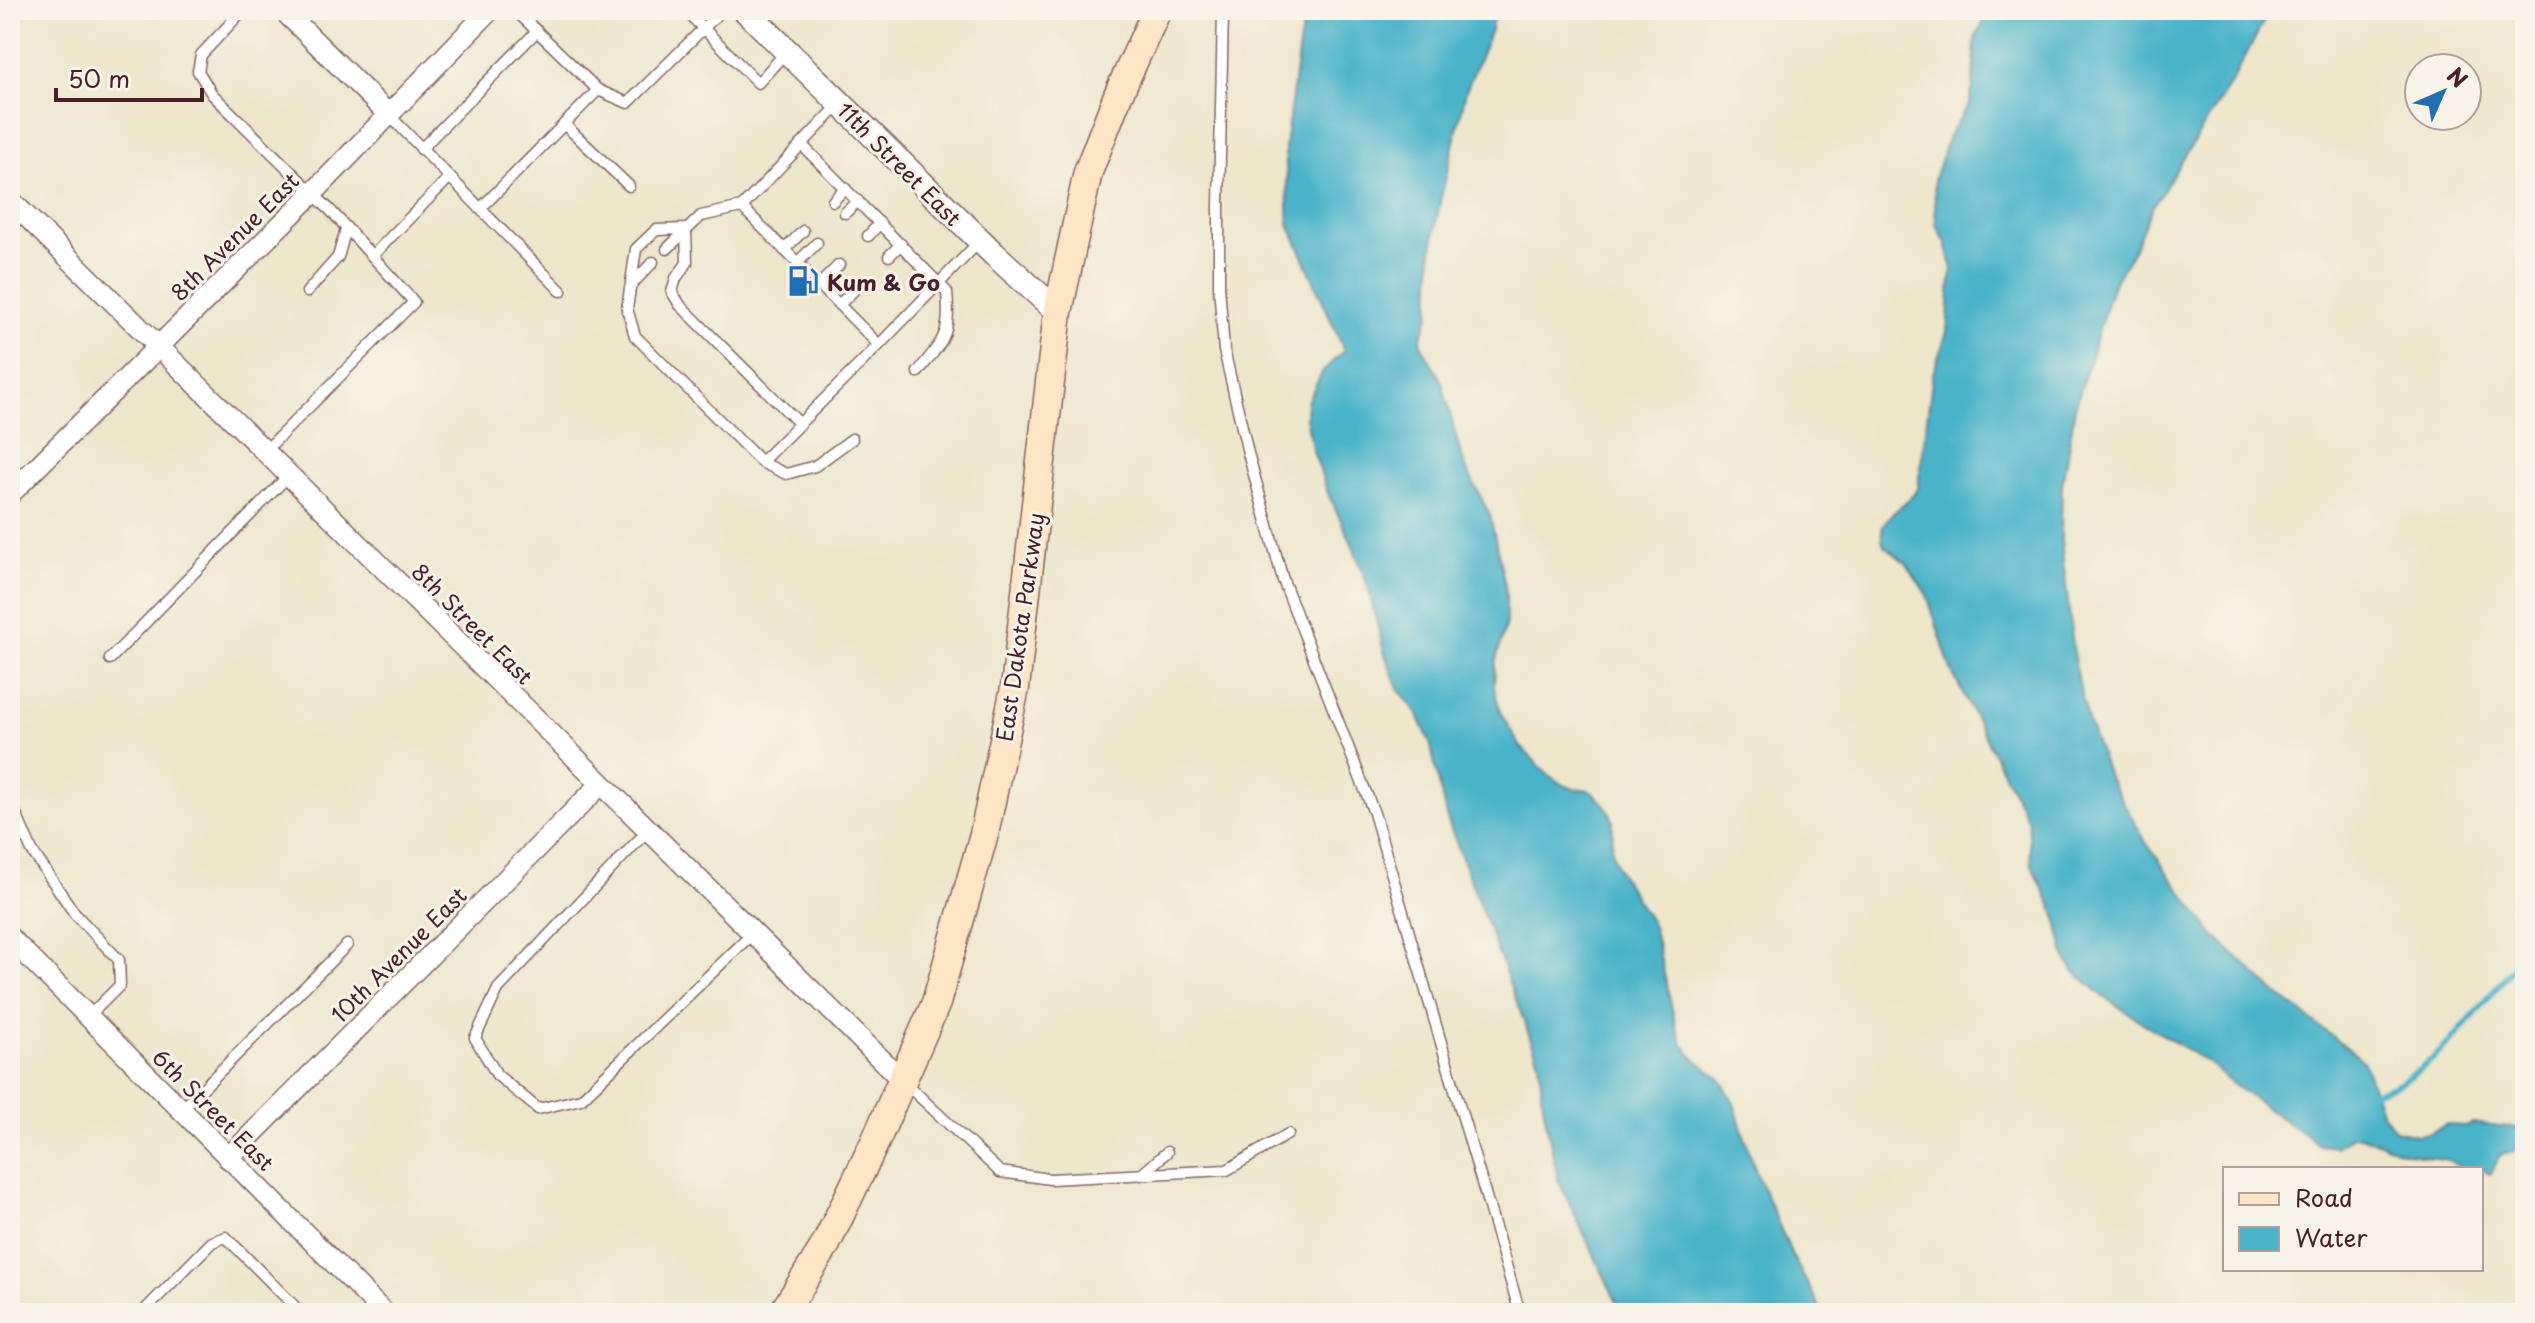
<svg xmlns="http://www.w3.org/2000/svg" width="2535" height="1323" font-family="'Playpen Sans',sans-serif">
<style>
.water{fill:#4ab3c9;stroke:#4a697a;stroke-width:2}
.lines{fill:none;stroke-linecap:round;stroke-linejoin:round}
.stream{stroke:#4ab3c9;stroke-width:6}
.service-casing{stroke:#836563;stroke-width:13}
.minor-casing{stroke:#836563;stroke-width:23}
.tertiary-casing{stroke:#836563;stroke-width:27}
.secondary-casing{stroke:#836563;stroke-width:31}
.service{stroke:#fff;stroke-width:10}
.minor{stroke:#fff;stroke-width:20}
.tertiary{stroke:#fff;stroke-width:24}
.secondary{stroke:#fee5c5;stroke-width:28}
.labels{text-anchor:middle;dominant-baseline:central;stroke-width:6;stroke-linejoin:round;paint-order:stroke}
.street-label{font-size:22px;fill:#4a1f2b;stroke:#f7f3e8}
.poi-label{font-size:22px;font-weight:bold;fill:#4a1f2b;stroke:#f7f3e8;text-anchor:start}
</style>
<rect width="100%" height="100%" fill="#f7f3e8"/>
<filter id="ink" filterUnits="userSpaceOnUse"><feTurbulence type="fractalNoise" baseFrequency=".0125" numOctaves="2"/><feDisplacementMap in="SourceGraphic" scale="16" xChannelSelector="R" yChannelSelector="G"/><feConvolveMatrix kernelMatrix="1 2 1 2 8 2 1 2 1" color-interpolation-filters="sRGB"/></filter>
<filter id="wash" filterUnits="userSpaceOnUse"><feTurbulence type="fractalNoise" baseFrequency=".006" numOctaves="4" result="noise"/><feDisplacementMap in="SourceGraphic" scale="32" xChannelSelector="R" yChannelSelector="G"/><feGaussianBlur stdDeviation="1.8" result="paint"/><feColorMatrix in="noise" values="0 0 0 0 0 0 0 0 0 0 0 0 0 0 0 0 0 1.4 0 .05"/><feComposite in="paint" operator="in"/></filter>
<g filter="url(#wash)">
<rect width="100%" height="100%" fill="#ede6ca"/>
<g class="water">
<path d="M1308 10H1494L1491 30 1466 91 1440 202 1432 249 1430 314 1421 338 1422 346 1442 382 1459 448 1466 468 1490 515 1506 590V623L1495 664 1494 686 1500 712 1520 746 1548 775 1564 785 1576 790 1586 789 1595 794 1608 809 1613 820 1612 851 1618 870 1653 926 1676 1026 1682 1043 1693 1057 1719 1078 1732 1098 1756 1172 1792 1255 1823 1313H1622L1558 1180 1543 1105 1539 1061 1446 816 1430 742 1417 713 1398 688 1384 652 1368 586 1350 539 1329 496 1312 448 1306 417 1307 402 1323 371 1344 350 1289 224 1285 146 1300 39Z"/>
<path d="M1995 10H2270L2230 85 2151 209 2134 248 2112 287 2075 408 2062 485 2061 541 2076 672 2088 721 2108 776 2147 844 2215 937 2277 994 2363 1060 2382 1113 2395 1130 2417 1135 2430 1133 2446 1125 2466 1126 2472 1123C2490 1126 2506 1124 2525 1131V1135L2518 1141 2514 1152 2501 1155 2490 1174 2481 1169H2464L2448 1160 2404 1152 2361 1136H2352L2336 1147 2320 1145 2235 1086 2207 1062 2143 1023 2103 996 2073 970 2066 959 2055 913 2031 863 2028 821 1951 670 1927 595 1906 563 1884 546C1872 515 1908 510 1918 487L1933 373 1947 332 1952 266 1946 243 1936 224 1934 179 1948 137 1969 104 1973 87 1975 38 1984 21Z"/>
</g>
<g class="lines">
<path class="stream" d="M2366 1094C2431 1085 2484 999 2525 954"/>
</g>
</g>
<g filter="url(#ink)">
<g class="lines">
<defs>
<g id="service">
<path d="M243 10 201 55 198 71 212 94 332 212 414 302 265 451"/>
<path d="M515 10 598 90 628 103 722 10"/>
<path d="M685 10 758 83 787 51"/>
<path d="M1223 10 1219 204V286L1224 350 1248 453 1283 580 1374 813 1520 1313"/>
<path d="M840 104 742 207 879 345 980 241"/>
<path d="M388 114 561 291"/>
<path d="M564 124 629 186"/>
<path d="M802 145 947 292C951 335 944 339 918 372"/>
<path d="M421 149 537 31"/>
<path d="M833 201 845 188"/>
<path d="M480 209 598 90"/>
<path d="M845 213 858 201"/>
<path d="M868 236 880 223"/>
<path d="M667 249 701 216 742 207"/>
<path d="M784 250 803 231"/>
<path d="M372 256 449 178"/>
<path d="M889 256 901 244"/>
<path d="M797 263 817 243"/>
<path d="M632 284 653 262"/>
<path d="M819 285 839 265"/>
<path d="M307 292 338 257 346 229"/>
<path d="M839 305 859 285"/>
<path d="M800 424 680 305 672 292 676 278 687 263 686 229 656 230 636 249 627 309 635 336 761 462 879 345"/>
<path d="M761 462 786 474 815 466 852 439"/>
<path d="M110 659 289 475"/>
<path d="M10 800 32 851 75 914 119 960 120 985 88 1017"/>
<path d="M648 830 498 989 475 1038 497 1075 538 1109 581 1099 753 933"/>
<path d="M904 1082 1000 1172 1050 1179 1227 1170 1288 1134"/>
<path d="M181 1110 347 945"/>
<path d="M1141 1175 1167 1152"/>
<path d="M142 1313 212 1242 226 1237 301 1313"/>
</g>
<g id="minor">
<path d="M283 10 388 114"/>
<path d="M10 200 902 1080"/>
<path d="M10 494 312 194 490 10"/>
<path d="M10 938 384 1313"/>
<path d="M228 1158 601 784"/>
</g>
<path id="tertiary" d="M745 10 994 254 1058 312"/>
<path id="secondary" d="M783 1313 825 1246 875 1142 936 1003 984 834 1015 688 1058 312 1088 172 1118 95 1157 10"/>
</defs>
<use href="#service" class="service-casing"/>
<use href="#minor" class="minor-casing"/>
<use href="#tertiary" class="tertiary-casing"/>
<use href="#secondary" class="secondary-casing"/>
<use href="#service" class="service"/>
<use href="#minor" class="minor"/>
<use href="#tertiary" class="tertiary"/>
<use href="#secondary" class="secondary"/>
</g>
</g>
<defs>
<symbol id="fuel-bare" viewBox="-9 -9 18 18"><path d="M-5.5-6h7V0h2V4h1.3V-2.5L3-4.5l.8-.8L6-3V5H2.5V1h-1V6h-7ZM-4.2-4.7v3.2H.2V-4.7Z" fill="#1f6fb2" stroke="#f7f3e8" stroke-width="2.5" paint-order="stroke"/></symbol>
</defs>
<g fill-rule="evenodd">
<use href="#fuel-bare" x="781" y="259" width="44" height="44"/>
</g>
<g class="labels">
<g class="street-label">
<text transform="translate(900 163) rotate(45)">11th Street East</text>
<text transform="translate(234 236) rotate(-45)">8th Avenue East</text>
<text transform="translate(473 623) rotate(45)">8th Street East</text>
<text transform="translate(1019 627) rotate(-82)">East Dakota Parkway</text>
<text transform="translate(398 954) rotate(-45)">10th Avenue East</text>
<text transform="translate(214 1109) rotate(45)">6th Street East</text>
</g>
<g class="poi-label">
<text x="827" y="281">Kum &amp; Go</text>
</g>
</g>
<rect width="2535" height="1323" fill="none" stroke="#f7f3e8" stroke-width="40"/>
<rect x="2223" y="1167" width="260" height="104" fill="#f7f3e8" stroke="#b29e9c" stroke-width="2"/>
<rect x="2239" y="1193" width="40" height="12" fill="#fee5c5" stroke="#b29e9c" stroke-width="2"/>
<text x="2295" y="1207" font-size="24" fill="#4a1f2b">Road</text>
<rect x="2239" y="1227" width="40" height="24" fill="#4ab3c9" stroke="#b29e9c" stroke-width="2"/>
<text x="2295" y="1247" font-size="24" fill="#4a1f2b">Water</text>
<g transform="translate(2443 92) rotate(45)"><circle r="38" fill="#f7f3e8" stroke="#b29e9c" stroke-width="2"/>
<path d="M0-6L14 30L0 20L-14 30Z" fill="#1f6fb2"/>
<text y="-12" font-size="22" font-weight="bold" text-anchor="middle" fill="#4a1f2b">N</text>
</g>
<path d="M56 88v12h146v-12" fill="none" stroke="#4a1f2b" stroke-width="4"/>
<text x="68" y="88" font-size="24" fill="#4a1f2b" stroke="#f7f3e8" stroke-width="6" paint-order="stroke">50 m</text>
</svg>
